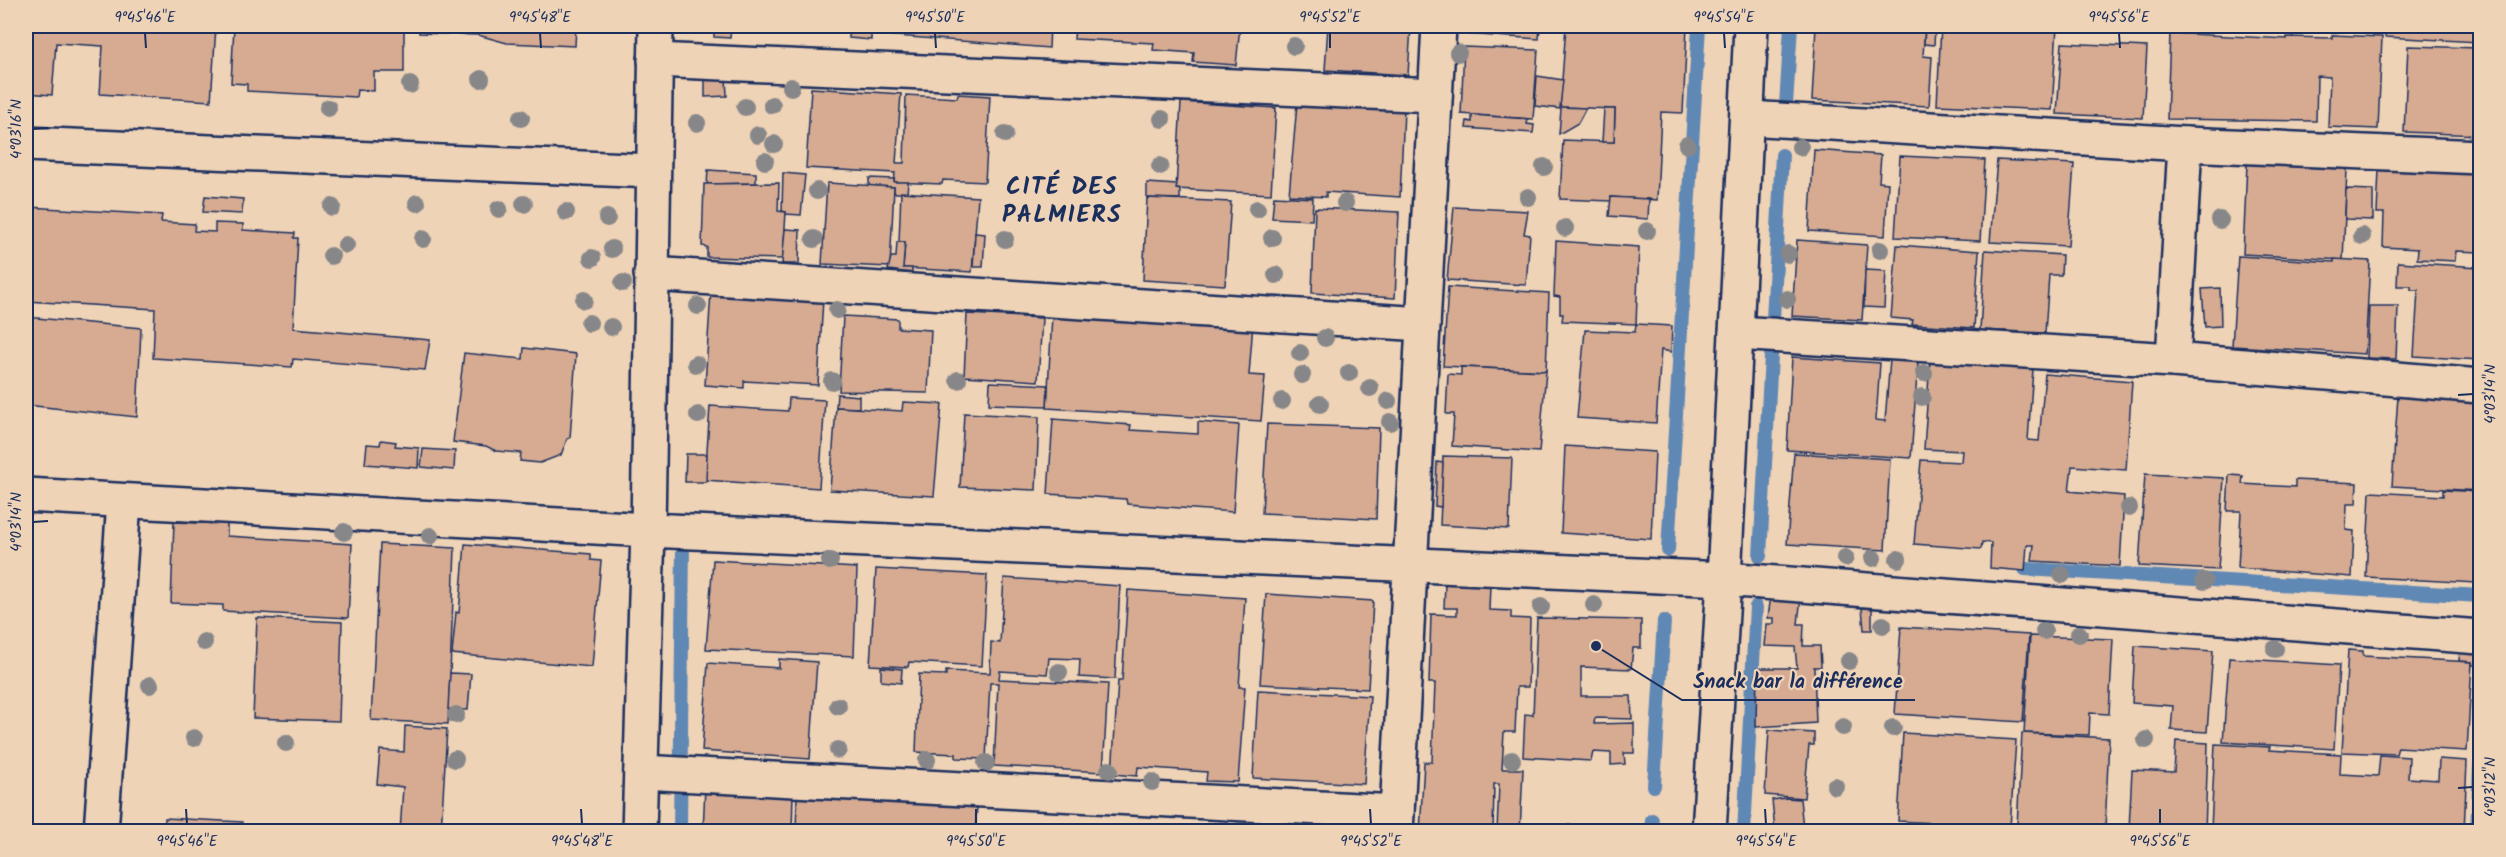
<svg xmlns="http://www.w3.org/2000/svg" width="2506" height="857" font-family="Kalam,sans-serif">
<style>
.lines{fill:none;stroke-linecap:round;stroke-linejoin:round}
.stream{stroke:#6188b4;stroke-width:14}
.building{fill:#d6ab92;stroke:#1b2f5e;stroke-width:1.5}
.minor-casing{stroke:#1b2f5e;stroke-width:38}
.minor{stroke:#efd3b6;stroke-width:33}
.tree{fill:#878789}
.ticks{fill:none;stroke:#1b2f5e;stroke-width:2}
.labels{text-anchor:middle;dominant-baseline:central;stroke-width:4.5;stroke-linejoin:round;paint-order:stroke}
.district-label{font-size:24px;font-weight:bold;letter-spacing:1.5px;fill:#1b2f5e;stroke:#efd3b6}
.leader{fill:none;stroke:#1b2f5e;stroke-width:2}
.callout-dot{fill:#1b2f5e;stroke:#efd3b6;stroke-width:2}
.callout-label{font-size:20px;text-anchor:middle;font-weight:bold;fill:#1b2f5e;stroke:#efd3b6;stroke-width:4.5;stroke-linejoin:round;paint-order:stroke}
.neatline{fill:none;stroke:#1b2f5e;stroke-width:2}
.ticks-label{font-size:15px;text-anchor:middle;fill:#1b2f5e}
</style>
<rect width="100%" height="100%" fill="#efd3b6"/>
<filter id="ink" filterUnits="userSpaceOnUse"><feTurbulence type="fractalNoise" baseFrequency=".0167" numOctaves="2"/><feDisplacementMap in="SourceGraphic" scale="12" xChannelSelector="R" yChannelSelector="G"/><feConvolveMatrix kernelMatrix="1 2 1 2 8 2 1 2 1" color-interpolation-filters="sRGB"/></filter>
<g filter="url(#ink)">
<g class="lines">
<g class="stream">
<path d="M1786 105 1791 26"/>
<path d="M1668 550 1699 26"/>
<path d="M1760 556 1782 155"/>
<path d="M2025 569 2480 596"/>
<path d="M1654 786 1664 621"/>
<path d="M680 832 683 543"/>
<path d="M1651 832 1652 820"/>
<path d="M1744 832 1756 607"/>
<path d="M2477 832 2480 765"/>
</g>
</g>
<g class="building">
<path d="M26 26H216L211 101 100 94 103 46 56 43 52 95 26 93Z"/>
<path d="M234 26H404V72H374V91L357 90 356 97 247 91V84L231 83Z"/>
<path d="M419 26H576L575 46 507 43 478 35 419 33Z"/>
<path d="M714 26H731L730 38 714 37Z"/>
<path d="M849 26H1050L1049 48 871 34V40L849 38Z"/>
<path d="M1075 26H1240L1236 65 1193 62 1194 53 1153 50 1154 43 1074 39Z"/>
<path d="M1328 26H1411L1408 75 1325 70Z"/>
<path d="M1465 26H1540L1539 39 1464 34Z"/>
<path d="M1566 26H1687L1683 113 1661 112 1657 200 1611 197 1612 201 1560 199 1563 140 1614 142 1615 109 1560 107Z"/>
<path d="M1816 26H1925L1923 56 1932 57 1929 106 1812 100Z"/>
<path d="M1925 26H1935L1934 45 1924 44Z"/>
<path d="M1941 26H2057L2052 110 1937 105Z"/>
<path d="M2386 26H2480V42L2385 37Z"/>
<path d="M2170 33 2287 39V37L2332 38V35L2382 37 2378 129 2328 127 2330 77 2317 76 2316 121 2167 119Z"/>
<path d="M2062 43 2147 47 2143 118 2057 114Z"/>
<path d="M2408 46 2480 48V135L2404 132Z"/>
<path d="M1464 47 1538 50 1533 119 1461 114Z"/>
<path d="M1537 76 1563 80 1560 107 1586 108 1578 123 1559 134 1561 109 1535 106Z"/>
<path d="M726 77 727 96 705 97V78Z"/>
<path d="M811 88 901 94 896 163H904L906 95 957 98 958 94 990 96 985 182 943 180 942 184 894 182 895 173 806 168Z"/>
<path d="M1181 102 1276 108 1271 194 1176 189Z"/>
<path d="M1297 104 1404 110 1400 197 1326 192V197L1289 195Z"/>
<path d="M1604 109H1615L1614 142H1602Z"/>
<path d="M1472 115 1528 119 1527 124 1534 125 1533 133 1466 128 1467 121 1472 122Z"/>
<path d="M1814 150 1881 155 1879 182 1888 183 1885 236 1809 231Z"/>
<path d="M1900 156 1985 160 1980 241 1895 237Z"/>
<path d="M1997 160 2074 164 2068 246 1990 242Z"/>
<path d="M2247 164 2347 169 2343 260 2243 254Z"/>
<path d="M708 170 756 173V183L707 184Z"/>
<path d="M2379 170 2476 174V191H2480V252L2456 251 2455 261 2417 259 2418 249 2383 247 2384 213H2377Z"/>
<path d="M783 173 805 175 801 215 785 214 786 212 782 211Z"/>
<path d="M869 178 894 179V182H908L907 193H894V187L869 186Z"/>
<path d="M779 183 778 211 786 212 783 259 707 257V247L702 246 704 184Z"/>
<path d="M827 183 894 187 890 267 822 264Z"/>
<path d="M1147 183 1177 185 1176 189 1180 190V199L1147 198Z"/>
<path d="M2346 189 2373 190V220L2345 219Z"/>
<path d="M901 192 978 197 972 272 903 268 905 242H899Z"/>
<path d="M205 196 243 199 242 214 203 212Z"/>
<path d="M1274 196 1313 198 1312 220 1272 218Z"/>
<path d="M1611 197 1649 199 1648 219 1609 216Z"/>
<path d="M1147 198 1231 202 1225 285 1143 280Z"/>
<path d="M28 207 162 215 161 222 195 224 194 231 215 232V223L243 224V230L295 233 294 238H298L293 328 430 340 425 370 293 359 292 367 153 358 155 309 26 301Z"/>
<path d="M1454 207 1528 211 1524 234 1530 235 1526 285 1447 280Z"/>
<path d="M1315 208 1399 212 1395 298 1312 293Z"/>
<path d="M785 229 800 230 799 264H782Z"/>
<path d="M975 233 985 234 983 267H973Z"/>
<path d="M1797 240 1867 245 1862 320 1792 316Z"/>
<path d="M1556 241 1639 247 1636 324 1562 321 1563 314H1560V297L1554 296Z"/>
<path d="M897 242H905L903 268H912V273L888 270 891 257H896Z"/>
<path d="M1897 245 1979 251 1974 328 1912 324 1913 320 1891 318Z"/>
<path d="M1985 250 2062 255 2061 275H2049L2045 333 1980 330Z"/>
<path d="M2238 256 2334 262V259L2370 261 2365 354 2232 346Z"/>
<path d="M2398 262 2480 267V360L2414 356 2418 290H2411V286H2397Z"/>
<path d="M1865 270 1886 271 1884 308 1864 307Z"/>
<path d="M1448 287 1549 293 1546 371 1443 366Z"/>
<path d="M2220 288 2221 326 2205 327 2202 289Z"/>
<path d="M711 292 823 299 818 385 744 381V388L705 385Z"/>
<path d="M2369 306H2398L2396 359 2367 358Z"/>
<path d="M967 314 1042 318 1038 381 964 376Z"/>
<path d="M1052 315 1253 323 1249 375 1265 376 1261 421 1047 408Z"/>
<path d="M843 316 898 319V328L931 330 928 393 839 391Z"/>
<path d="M26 317 141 328 137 417 26 405Z"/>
<path d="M1636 324 1672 326 1671 352 1661 350 1656 423 1577 418 1585 330 1635 332Z"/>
<path d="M524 348 576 354 570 438 567 439 561 455 540 463 520 461 521 453 496 451 486 446 453 442 464 353 523 359Z"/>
<path d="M1792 357 1880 363 1876 420 1885 421 1890 359 1918 361 1911 458 1787 450Z"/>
<path d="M1930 361 2033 369 2028 440 2039 441 2045 374 2132 381 2126 470 2072 466 2069 491 2124 496 2120 566 2032 561 2034 545H2027L2025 571 1990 568 1991 543 1982 542 1981 549 1914 544 1921 460 1961 462 1962 451 1924 449Z"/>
<path d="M1461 367 1546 371 1539 452 1452 446 1454 414H1446L1448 374 1461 375Z"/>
<path d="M990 382 1048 385 1047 406 989 404Z"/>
<path d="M837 394 859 396V408L836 407Z"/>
<path d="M2398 395 2480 400V491L2392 486Z"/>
<path d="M789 398 825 400 819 488 705 480 710 406 788 411Z"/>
<path d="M903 402 942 404 934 496 830 490 836 407 902 411Z"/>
<path d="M964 413 1039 417 1036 490 960 487Z"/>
<path d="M1053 419 1131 425 1130 430 1198 434V422L1239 425 1233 512 1127 504 1126 499 1048 494Z"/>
<path d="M1267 424 1379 428 1376 519 1262 513Z"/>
<path d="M381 440 396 442 395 446 419 448 418 468 365 464 367 444 380 445Z"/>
<path d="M1565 446 1655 452 1651 539 1561 533Z"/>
<path d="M423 449 455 451 454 470 421 467Z"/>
<path d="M1794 453 1890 459 1885 550 1787 544Z"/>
<path d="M686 454H707L706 482H685Z"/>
<path d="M1443 456 1512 458 1509 529 1440 525Z"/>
<path d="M1437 462 1443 463 1441 507 1435 506Z"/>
<path d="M2145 474 2224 478 2218 570 2139 566Z"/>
<path d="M2229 475 2243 476 2242 484 2295 487V480L2357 483 2356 504H2347L2346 530 2354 531 2352 577 2238 568 2241 511H2227Z"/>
<path d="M2443 490 2480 492 2477 583 2366 577 2370 492 2443 496Z"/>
<path d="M174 522 227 524V536L352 544 348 618 223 611V605L171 603Z"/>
<path d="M380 544 455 548 448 724 371 720Z"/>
<path d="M465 544 591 554V560L601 561 592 667 452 654 456 612 459 613Z"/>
<path d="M713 560 857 568 854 656 706 649Z"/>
<path d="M876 569 987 575 982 666 909 662 908 667 870 665Z"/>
<path d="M1004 578 1120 586 1115 679 1079 677 1080 659 1049 658 1047 674 1000 671 999 679 1108 684 1103 772 994 766 998 683H990L986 759 956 758V754L916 752 919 674 946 675V671L990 673 991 642 1000 643Z"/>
<path d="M1445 583 1490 584 1489 610 1511 611V618L1530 619 1528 687H1517L1515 732H1504L1502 769H1523L1520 832H1497L1499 784H1494L1493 832H1420L1424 762H1432L1435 683H1429L1431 614 1457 615V608H1444Z"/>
<path d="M1128 590 1245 598 1239 687H1245L1238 782 1206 781 1207 772 1138 767 1137 776 1112 774 1118 681H1122Z"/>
<path d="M1266 594 1373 601 1368 689 1260 684Z"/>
<path d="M1771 595 1801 596 1798 624H1804L1803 646H1820L1821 667H1814L1816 723 1756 727 1757 668H1797L1795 647 1765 646 1767 624H1774V618H1768Z"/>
<path d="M1872 607V630H1864L1862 608Z"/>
<path d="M257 618 342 622 339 721 253 718Z"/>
<path d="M1537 618 1641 620V648H1633L1631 669 1581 667V696H1631L1632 719 1595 718 1594 724 1634 723V753H1624L1625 764 1611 765V753L1593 752 1591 761 1523 757 1525 714 1533 715Z"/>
<path d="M1901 627 2029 635 2023 722 1895 714Z"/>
<path d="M2030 636 2113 639 2109 714 2090 713 2089 735 2024 733Z"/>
<path d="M2135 646 2213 651 2207 732 2171 730 2173 706 2132 703Z"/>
<path d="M2460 649 2478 650 2477 665H2472V662L2459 661Z"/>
<path d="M2348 650 2363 651V656L2472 662 2467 751 2398 747 2396 754 2342 752Z"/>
<path d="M2229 658 2339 665 2334 749 2223 742Z"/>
<path d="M779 659 817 662 810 759 702 751 708 663 779 668Z"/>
<path d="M881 667 902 669 901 683 881 681Z"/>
<path d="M450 673 471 674 468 710 448 709Z"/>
<path d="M1258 690 1370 696 1364 784 1253 778Z"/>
<path d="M405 726 447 729 441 832H400L403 787 377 784 380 750 404 752Z"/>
<path d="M1769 730 1814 733V745H1809L1804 798 1765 795Z"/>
<path d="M1903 733 2016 740 2010 827 1898 821Z"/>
<path d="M2022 733 2109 738 2105 831 2017 826Z"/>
<path d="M2176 741 2208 743 2205 832 2129 829 2132 770 2174 772Z"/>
<path d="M2215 744 2270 747 2269 750 2341 754 2340 774 2378 776 2380 755 2409 757 2408 778 2438 780 2439 759 2467 761 2464 832H2265L2211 829Z"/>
<path d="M705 787 793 791 792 832H703Z"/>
<path d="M797 797 977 807 975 832H796Z"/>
<path d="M1786 798 1800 799 1803 828 1775 830 1772 800Z"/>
<path d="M165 818 242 822 241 832H164Z"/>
<path d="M1237 824 1357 832H1237Z"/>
<path d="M1568 825 1590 828 1589 826 1612 827V832H1568Z"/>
</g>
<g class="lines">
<defs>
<g id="minor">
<path d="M655 60 1435 95"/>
<path d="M1747 118 2185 144 2480 157"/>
<path d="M26 144 653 171"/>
<path d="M651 274 1423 324"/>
<path d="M1736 333 2173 360 2480 386"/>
<path d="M2173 360 2185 144"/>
<path d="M26 495 648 530 1724 579 2480 637"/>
<path d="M641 772 1397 812"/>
<path d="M101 832 124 501"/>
<path d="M639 832 648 530 656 26"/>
<path d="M1396 832 1439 26"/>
<path d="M1709 832 1724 579 1751 26"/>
</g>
</defs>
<use href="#minor" class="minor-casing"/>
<use href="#minor" class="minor"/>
</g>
<g class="tree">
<circle cx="1294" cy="46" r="9"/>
<circle cx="1458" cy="53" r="9"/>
<circle cx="481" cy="79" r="9"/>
<circle cx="410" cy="85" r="9"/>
<circle cx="791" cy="87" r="9"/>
<circle cx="772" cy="105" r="9"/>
<circle cx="745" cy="107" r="9"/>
<circle cx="328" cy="108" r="9"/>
<circle cx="521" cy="118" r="9"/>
<circle cx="1162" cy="119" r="9"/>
<circle cx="697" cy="123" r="9"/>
<circle cx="1005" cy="134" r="9"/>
<circle cx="758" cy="135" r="9"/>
<circle cx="774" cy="144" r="9"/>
<circle cx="1687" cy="145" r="9"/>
<circle cx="1800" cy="147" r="9"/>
<circle cx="765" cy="161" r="9"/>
<circle cx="1160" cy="166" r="9"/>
<circle cx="1544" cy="167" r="9"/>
<circle cx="817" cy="191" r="9"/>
<circle cx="1528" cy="197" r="9"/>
<circle cx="417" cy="203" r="9"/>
<circle cx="1345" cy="203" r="9"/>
<circle cx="524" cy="204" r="9"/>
<circle cx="332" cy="207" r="9"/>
<circle cx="499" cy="209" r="9"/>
<circle cx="1257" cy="209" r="9"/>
<circle cx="566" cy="212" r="9"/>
<circle cx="607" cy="218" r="9"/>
<circle cx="2220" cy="220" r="9"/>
<circle cx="1565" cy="228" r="9"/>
<circle cx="1647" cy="231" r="9"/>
<circle cx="2362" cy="236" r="9"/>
<circle cx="1272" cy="238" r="9"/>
<circle cx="423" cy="239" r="9"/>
<circle cx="814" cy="239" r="9"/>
<circle cx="1005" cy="239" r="9"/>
<circle cx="346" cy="245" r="9"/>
<circle cx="612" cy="249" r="9"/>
<circle cx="1880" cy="250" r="9"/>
<circle cx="1788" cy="254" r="9"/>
<circle cx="331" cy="256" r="9"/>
<circle cx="592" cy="258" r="9"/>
<circle cx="1276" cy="275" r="9"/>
<circle cx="623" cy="283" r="9"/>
<circle cx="1787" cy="299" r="9"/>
<circle cx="584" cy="300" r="9"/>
<circle cx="698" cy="306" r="9"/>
<circle cx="837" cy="310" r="9"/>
<circle cx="589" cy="323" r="9"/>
<circle cx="611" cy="327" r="9"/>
<circle cx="1325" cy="338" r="9"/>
<circle cx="1300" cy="353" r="9"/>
<circle cx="696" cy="364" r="9"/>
<circle cx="1349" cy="373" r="9"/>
<circle cx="1924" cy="373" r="9"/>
<circle cx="1302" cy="375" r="9"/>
<circle cx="958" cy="380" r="9"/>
<circle cx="832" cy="381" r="9"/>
<circle cx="1370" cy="388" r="9"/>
<circle cx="1922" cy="397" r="9"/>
<circle cx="1282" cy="401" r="9"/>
<circle cx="1388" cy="401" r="9"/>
<circle cx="1320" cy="404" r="9"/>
<circle cx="698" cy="415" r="9"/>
<circle cx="1390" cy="422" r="9"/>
<circle cx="2129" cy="508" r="9"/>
<circle cx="344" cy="532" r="9"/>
<circle cx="430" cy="536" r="9"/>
<circle cx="1845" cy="558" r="9"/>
<circle cx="1873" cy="558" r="9"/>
<circle cx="1898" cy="559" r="9"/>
<circle cx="830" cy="561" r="9"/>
<circle cx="2062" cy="575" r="9"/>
<circle cx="2204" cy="581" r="9"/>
<circle cx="1594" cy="605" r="9"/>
<circle cx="1541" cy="607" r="9"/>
<circle cx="1883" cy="625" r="9"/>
<circle cx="2044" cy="631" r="9"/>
<circle cx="2079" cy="634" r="9"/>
<circle cx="204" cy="642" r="9"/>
<circle cx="2275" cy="649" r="9"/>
<circle cx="1849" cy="661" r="9"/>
<circle cx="1059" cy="672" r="9"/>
<circle cx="150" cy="685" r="9"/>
<circle cx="838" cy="706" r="9"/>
<circle cx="456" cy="715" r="9"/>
<circle cx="1843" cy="727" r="9"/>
<circle cx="1893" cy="728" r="9"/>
<circle cx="194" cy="738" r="9"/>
<circle cx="2146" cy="740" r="9"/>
<circle cx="286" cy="743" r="9"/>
<circle cx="838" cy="750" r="9"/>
<circle cx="455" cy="759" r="9"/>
<circle cx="927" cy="760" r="9"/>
<circle cx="1512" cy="760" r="9"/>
<circle cx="986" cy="763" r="9"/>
<circle cx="1109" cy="770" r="9"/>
<circle cx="1152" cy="782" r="9"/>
<circle cx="1835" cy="786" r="9"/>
</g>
</g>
<path class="ticks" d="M145 33 146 48M540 33 541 48M935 33 936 48M1330 33V48M1724 33 1725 48M2119 33 2120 48M33 129 48 128M2458 395 2473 394M33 522 48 521M2458 788 2473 787M186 809 187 824M581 809 582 824M976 809V824M1370 809 1371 824M1765 809 1766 824M2160 809V824"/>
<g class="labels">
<g class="district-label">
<text x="1062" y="187">CITÉ DES<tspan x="1062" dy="28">PALMIERS</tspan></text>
</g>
</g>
<path class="leader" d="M1596 646L1682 700H1915"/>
<circle class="callout-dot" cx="1596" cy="646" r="6"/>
<g class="callout-label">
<text x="1798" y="688">Snack bar la différence</text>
</g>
<rect width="2506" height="857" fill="none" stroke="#efd3b6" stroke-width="66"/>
<rect x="33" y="33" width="2440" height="791" class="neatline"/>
<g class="ticks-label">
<text x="145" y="22">9°45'46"E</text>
<text x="540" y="22">9°45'48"E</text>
<text x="935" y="22">9°45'50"E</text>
<text x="1330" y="22">9°45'52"E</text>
<text x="1724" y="22">9°45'54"E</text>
<text x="2119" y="22">9°45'56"E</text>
<text transform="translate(16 129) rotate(-90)" y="5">4°03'16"N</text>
<text transform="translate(2490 394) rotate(-90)" y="5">4°03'14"N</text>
<text transform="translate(16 522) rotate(-90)" y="5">4°03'14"N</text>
<text transform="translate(2490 787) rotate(-90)" y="5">4°03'12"N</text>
<text x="187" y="846">9°45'46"E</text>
<text x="582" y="846">9°45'48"E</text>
<text x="976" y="846">9°45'50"E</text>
<text x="1371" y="846">9°45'52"E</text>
<text x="1766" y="846">9°45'54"E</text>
<text x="2160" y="846">9°45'56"E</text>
</g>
</svg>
